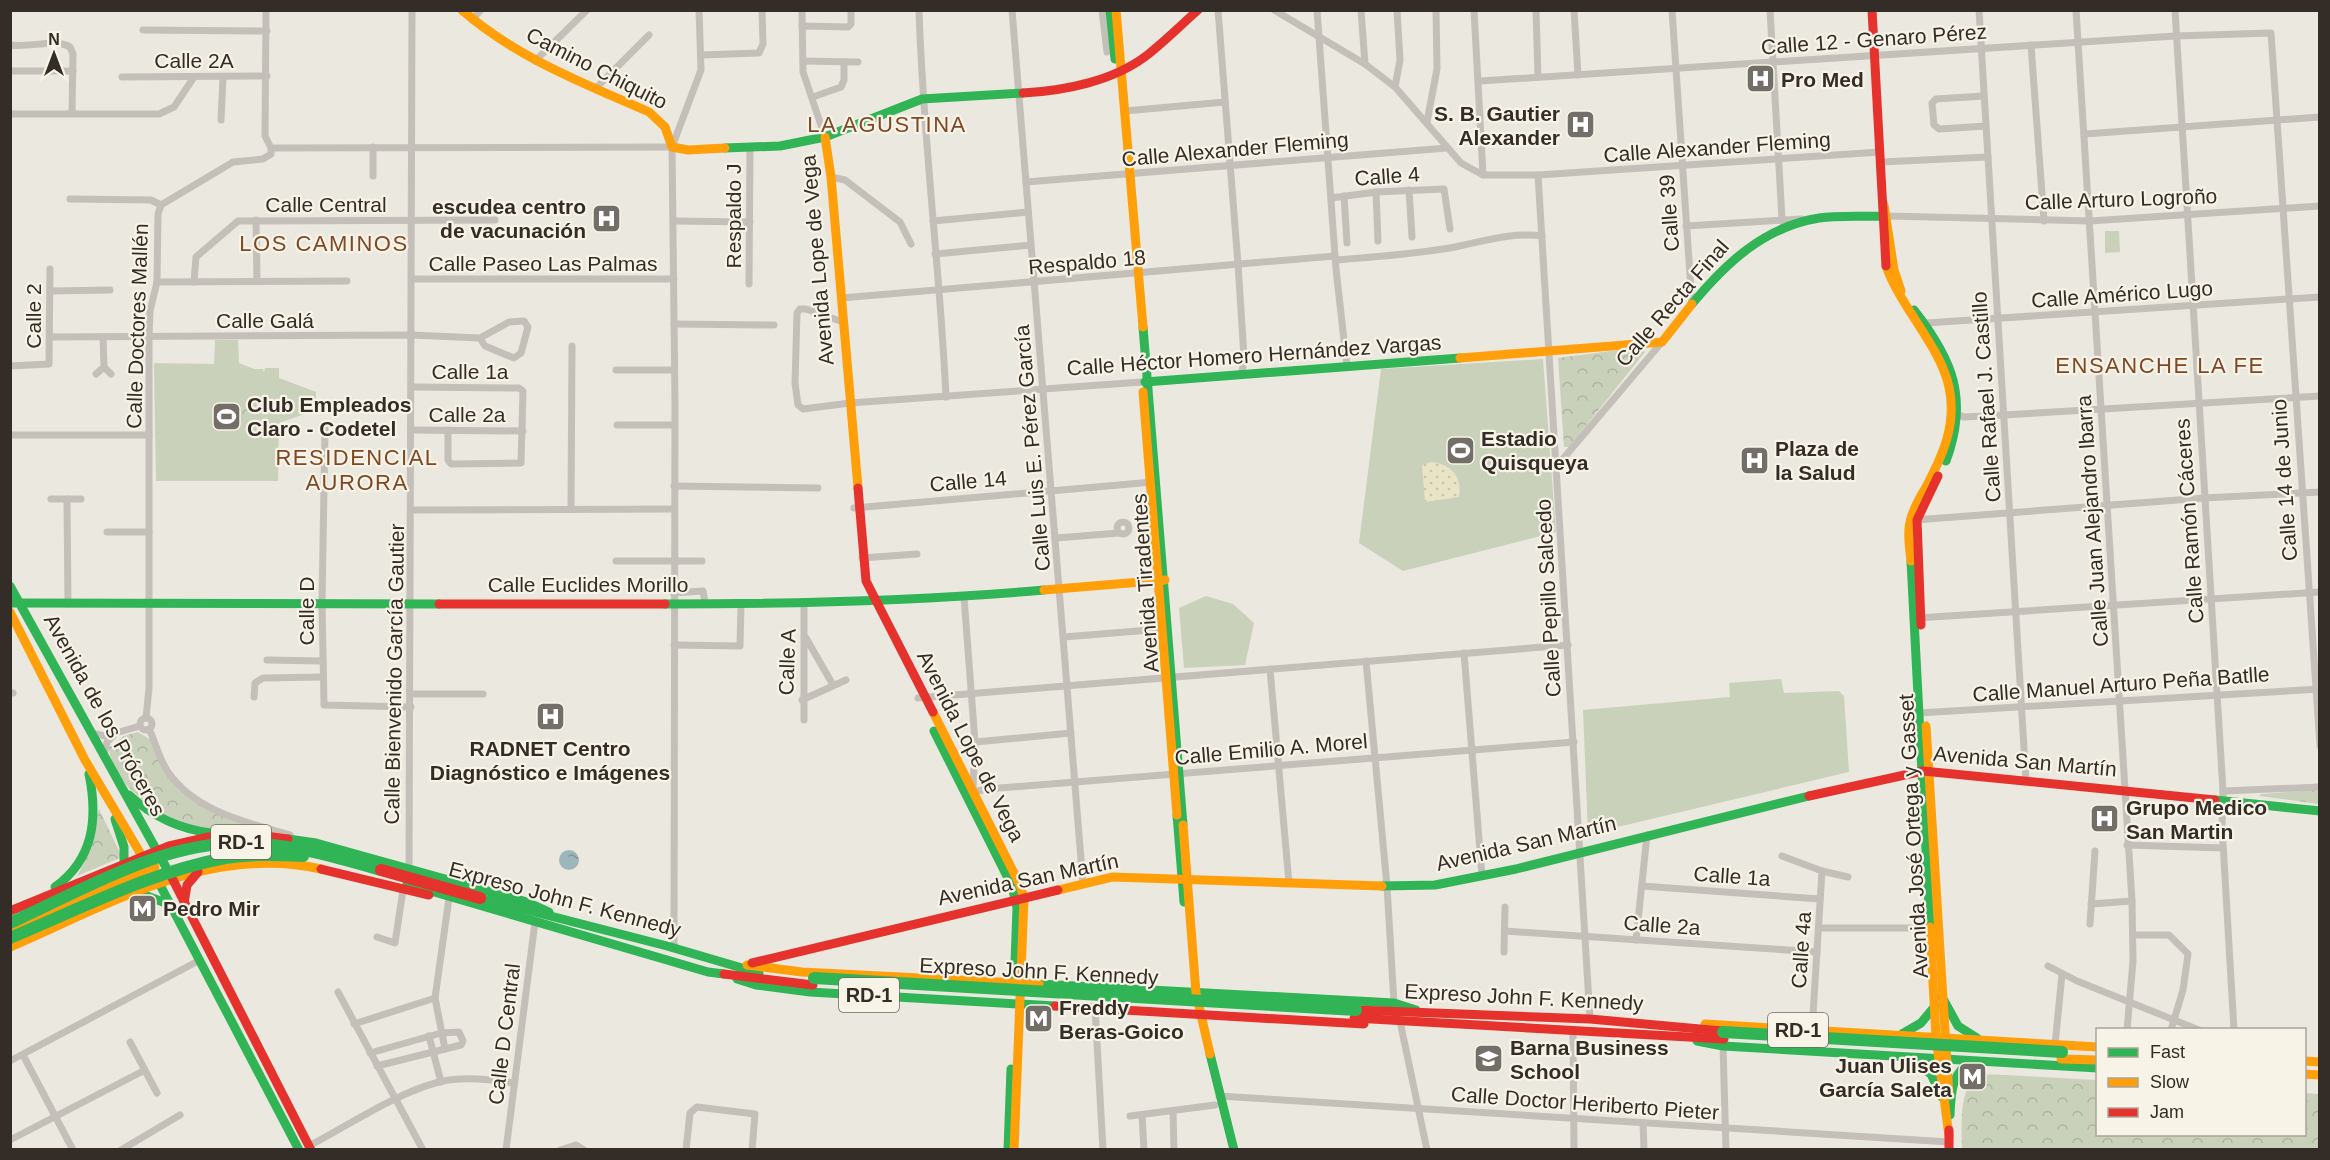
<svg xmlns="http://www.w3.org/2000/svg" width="2330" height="1160" font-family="Helvetica,sans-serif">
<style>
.grass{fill:#c9d1bb}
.forest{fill:url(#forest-crowns)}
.sand{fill:url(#sand-dots)}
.water{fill:url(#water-ripples)}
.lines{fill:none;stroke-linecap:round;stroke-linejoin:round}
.street{stroke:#c4c0b9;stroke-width:7}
.fast{stroke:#30b455;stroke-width:9}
.slow{stroke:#ff9f0a;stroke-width:9}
.jam{stroke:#e5322d;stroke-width:9}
.fast-bridge{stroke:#30b455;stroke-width:12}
.jam-bridge{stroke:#e5322d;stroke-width:12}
.labels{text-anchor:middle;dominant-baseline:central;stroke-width:4.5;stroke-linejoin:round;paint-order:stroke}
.shield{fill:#f8f3e7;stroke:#6f6861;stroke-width:1.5}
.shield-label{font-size:20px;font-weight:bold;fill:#342d27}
.street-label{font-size:21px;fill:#342d27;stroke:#f8f3e7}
.poi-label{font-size:21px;font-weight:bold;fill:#342d27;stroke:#f8f3e7;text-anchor:start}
.neighbourhood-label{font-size:22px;letter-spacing:1.5px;fill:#7e4926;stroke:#f8f3e7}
</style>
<defs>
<pattern id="forest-crowns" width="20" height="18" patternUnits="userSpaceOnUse" patternTransform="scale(1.5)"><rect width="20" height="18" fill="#c9d1bb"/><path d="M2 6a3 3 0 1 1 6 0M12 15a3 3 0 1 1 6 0" fill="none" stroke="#adb4a1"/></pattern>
<pattern id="sand-dots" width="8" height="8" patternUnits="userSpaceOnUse" patternTransform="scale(1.5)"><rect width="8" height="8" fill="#eae4c7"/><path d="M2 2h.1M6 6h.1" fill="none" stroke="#c9c4ab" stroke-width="1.8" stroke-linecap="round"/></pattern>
<pattern id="water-ripples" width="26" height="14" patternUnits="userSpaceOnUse" patternTransform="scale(1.5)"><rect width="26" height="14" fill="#9db6bb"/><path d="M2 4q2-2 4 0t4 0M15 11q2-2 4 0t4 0" fill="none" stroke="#819498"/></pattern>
</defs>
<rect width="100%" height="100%" fill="#ebe8e0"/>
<g class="grass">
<path d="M2105 231H2119L2120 252 2105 253Z"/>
<path d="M215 340H238L239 363 254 369H263L264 373 265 368H279V378L316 392V410L279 423 278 481H156L154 363 214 364Z"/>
<path d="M1543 359 1556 532 1403 571 1359 543 1381 369Z"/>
<path d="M1206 596 1233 604 1254 623 1245 665 1184 668 1179 608Z"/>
<path d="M1781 679 1784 693 1839 691 1844 696 1849 772 1588 834 1583 710 1730 697 1729 683Z"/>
</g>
<g class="forest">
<path d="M1642 347 1645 352 1569 447H1564L1558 358Z"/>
<path d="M240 404H251L252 422H240Z"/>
<path d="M138 732 151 740 178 789 254 828C235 829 216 831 198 827 165 821 109 784 109 747L124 736Z"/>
<path d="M2318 790 2319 804 2259 796 2261 794Z"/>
<path d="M99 809 122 857 77 876 84 863Z"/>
<path d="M2004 1075 2097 1080 2098 1134H2304L2305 1093 2319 1094V1149H1962C1962 1132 1958 1089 1976 1078 1983 1073 1996 1075 2004 1075Z"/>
</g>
<path class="sand" d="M1431 462C1452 464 1462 477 1459 497L1425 502 1422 465Z"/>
<circle class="water" cx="569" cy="860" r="10"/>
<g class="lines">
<g class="street">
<path d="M802 10 803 72 825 137"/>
<path d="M919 10C923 140 940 268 946 397"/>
<path d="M1012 10 1083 884"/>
<path d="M1102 10 1107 52"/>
<path d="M1218 10 1238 264 1244 357 1242 373"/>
<path d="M1274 10 1365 64 1395 87 1461 163 1483 175H1538L1880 152"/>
<path d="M1317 10 1336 269 1347 367"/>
<path d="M1361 10 1365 64"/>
<path d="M1474 10 1483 175"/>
<path d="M1536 10 1538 77"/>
<path d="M1574 10 1578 75"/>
<path d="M1672 10 1692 305"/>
<path d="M1770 10 1782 219 1785 227"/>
<path d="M1979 10 2026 781"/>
<path d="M2076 10 2132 901 2133 961 2127 1030"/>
<path d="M2175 10 2223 791 2222 826 2234 1030"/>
<path d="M472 20 481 10"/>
<path d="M802 26 848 27 851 24V10"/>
<path d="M143 30 267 31"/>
<path d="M10 45C28 48 57 38 70 47L73 54 72 113"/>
<path d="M2031 45 2044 221"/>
<path d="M701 55 759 53 763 44 762 10"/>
<path d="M535 61 587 10"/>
<path d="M803 61 858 62"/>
<path d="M10 71H73"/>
<path d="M122 77 267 76"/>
<path d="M1480 81 2175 36 2271 33 2320 746"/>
<path d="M1395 87 1400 60 1397 10"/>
<path d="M596 88 649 35"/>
<path d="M1984 96 1936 99 1932 103 1934 125 1939 129 1986 126"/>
<path d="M813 97 841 87 844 80V62"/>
<path d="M1125 111 1225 102"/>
<path d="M10 114H159L174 107 194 77"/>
<path d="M221 120 223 77"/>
<path d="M1427 122 1437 69 1436 10"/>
<path d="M2085 134 2320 117"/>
<path d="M373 147V176"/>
<path d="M271 148 672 147"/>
<path d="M1881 162 1988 157"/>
<path d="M1538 175 1590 1019"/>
<path d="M831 177 845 180 900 222 911 244"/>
<path d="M1026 182 1447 148"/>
<path d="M1409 190 1412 237"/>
<path d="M1376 192 1378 241"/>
<path d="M1344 196 1347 243"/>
<path d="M1331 198 1376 192 1444 189 1450 229"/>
<path d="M70 199 151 200 161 205"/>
<path d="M1888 216 2090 221 2320 206"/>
<path d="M256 220 257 281"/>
<path d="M674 221 750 222"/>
<path d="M933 221 1028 212"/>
<path d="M1686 226 1801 219"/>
<path d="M935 254 1031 245"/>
<path d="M1336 260C1376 257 1416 254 1455 247 1484 241 1511 232 1542 236"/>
<path d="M412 279H674"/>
<path d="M157 282 347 281"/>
<path d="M194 282 196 257 238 221 495 220"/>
<path d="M749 284 750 148"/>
<path d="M50 291 110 290"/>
<path d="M841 298 1335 256"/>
<path d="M1922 320 1926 323 2320 297"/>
<path d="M843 322 806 309H800L797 313 795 383 798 405 803 409 850 403 1142 382"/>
<path d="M674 324 774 325"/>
<path d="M50 337 411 335 480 338 485 346 514 358 521 353 528 327 524 321 509 322 480 338"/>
<path d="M103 337 104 367 111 374"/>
<path d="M10 366 49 364 50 269"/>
<path d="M616 370H674"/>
<path d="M96 374 104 367"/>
<path d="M412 387 519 388 523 391 521 463 451 464 448 460V430"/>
<path d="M1954 413 1964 417 2003 415 2320 396"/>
<path d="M617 425H674"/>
<path d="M325 429 322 603 324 705 411 707"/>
<path d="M412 430 523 431"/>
<path d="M10 435H149"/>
<path d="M1558 469 1562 460 1662 342"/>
<path d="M674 486 818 488"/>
<path d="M51 499H81"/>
<path d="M67 499 68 604"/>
<path d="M854 508 1153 482"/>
<path d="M571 509 572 346"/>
<path d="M412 510 674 509"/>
<path d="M1915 520 2204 498 2320 492"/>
<circle cx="1123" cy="528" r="6"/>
<path d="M107 532H149"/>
<path d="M1056 538 1119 533"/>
<path d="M862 558 917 554"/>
<path d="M616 561H702"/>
<path d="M673 593 703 591 705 603"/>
<path d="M964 597 975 742 973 789"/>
<path d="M1917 618 2320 592"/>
<path d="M1064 637 1162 629"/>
<path d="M806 638 833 685"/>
<path d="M674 645 740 646 741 604"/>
<path d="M1464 653 1482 876"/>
<path d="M267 660 323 661"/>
<path d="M1366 661 1387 886 1394 1003"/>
<path d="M1270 669 1289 883"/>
<path d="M10 693H13"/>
<path d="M411 694H483"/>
<path d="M254 697 255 683 263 678 323 677"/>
<path d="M918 698 1568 645"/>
<path d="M802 700 846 680"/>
<path d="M1919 713 2320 689"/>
<circle cx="146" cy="724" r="6"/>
<path d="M146 718 149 688V337L150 311 157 282 158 214 161 205 233 162 263 159 271 154V148L265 136 266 10"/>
<path d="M804 720V604"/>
<path d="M149 729C156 743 159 759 168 772 196 812 246 822 290 835"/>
<path d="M91 733 105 736 140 726"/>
<path d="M975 742 1071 733"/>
<path d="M104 756 107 742 114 735"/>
<path d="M2223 791 2320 787"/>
<path d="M968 793 987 789 1574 742"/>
<path d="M2127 845 2223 848"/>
<path d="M1782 856 1822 871 1848 877"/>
<path d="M409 869 412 10"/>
<path d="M1642 886 1820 899"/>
<path d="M2091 904 2132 901"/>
<path d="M2090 924 2095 851"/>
<path d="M1819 928H1931"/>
<path d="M1505 931 1817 952"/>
<path d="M2133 935H2169L2188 954 2183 990 2171 1030"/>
<path d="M377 937 395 943 403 890"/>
<path d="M1636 940 1647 835"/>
<path d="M674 948 675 404 672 147 701 70 699 10"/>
<path d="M1504 952 1505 907"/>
<path d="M2048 966 2077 981 2199 1030"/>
<path d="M338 992 423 1150"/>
<path d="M1095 1007 1103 1150"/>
<path d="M354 1024 435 998"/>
<path d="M1401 1026 1427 1150"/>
<path d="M1573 1031 1574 1150"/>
<path d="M1812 1031 1822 871"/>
<path d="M429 1036 441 1082"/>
<path d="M130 1042 157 1093"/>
<path d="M2055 1045 2062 974"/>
<path d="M1723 1046 1726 1150"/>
<path d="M370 1053 441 1033 459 1032 463 1041 461 1045 445 1049"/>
<path d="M23 1055 73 1150"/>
<path d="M10 1061 200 960"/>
<path d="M377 1066 445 1049 435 998 449 898"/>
<path d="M1219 1096 1949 1142"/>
<path d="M1173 1111 1174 1150"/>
<path d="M1142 1115 1144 1150"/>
<path d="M1130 1116 1215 1105"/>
<path d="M1643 1123 1644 1150"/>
<path d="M10 1140 145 1070"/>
<path d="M309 1146C349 1125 396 1093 439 1082 462 1076 490 1079 514 1083"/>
<path d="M121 1150 180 1115"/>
<path d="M506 1150 535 922"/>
<path d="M560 1150 576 1145 584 1150"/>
<path d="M686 1150 690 1113 697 1107 755 1114 752 1150"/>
</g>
<g class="fast">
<path d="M1110 10 1115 59"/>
<path d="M725 148 780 146 825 137 922 99 1023 93"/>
<path d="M1692 304C1726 263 1764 227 1819 218 1840 215 1863 217 1884 216"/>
<path d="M1914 310C1953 360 1969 399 1946 461"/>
<path d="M1143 327 1183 825"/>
<path d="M1145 382 1460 358"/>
<path d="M1911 561 1930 927"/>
<path d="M10 586 172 878"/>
<path d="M10 603 439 604"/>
<path d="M665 604C792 604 918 601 1044 590"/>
<path d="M934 731 1012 886 1017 908 1014 990"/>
<path d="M129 795C153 817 179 829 211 833"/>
<path d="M2215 800 2320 811"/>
<path d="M1177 815 1184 902"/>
<path d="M115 819 124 847V867"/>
<path d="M288 839 316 843 527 902 549 912"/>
<path d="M159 883 299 1150"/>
<path d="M407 884 708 972 724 974"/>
<path d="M1382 886 1435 885 1516 869 1809 796"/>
<path d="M55 887C94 859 98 818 89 774"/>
<path d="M134 897 147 896 171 905"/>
<path d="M480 898 667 946 759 973"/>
<path d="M737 979 756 985 810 992 1055 1006"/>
<path d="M1039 984 1394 1003 1416 1010"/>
<path d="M1942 997 1958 1026 1977 1038"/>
<path d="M1902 1034 1921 1023 1935 1006"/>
<path d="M1697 1041 1723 1046 2098 1068"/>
<path d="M1210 1054 1234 1150"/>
<path d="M1910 1061 1931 1074 1942 1097"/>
<path d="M1950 1115C1951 1094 1951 1071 1973 1062"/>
<path d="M1008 1150 1011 1069"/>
</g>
<g class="slow">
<path d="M462 10C517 58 583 83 649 112L665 127 672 147 688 150 725 148"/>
<path d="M1116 10 1143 327"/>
<path d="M825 137 831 177 858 488"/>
<path d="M1884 205 1894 270 1901 291"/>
<path d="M1886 266C1901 308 1940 346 1949 387 1957 424 1943 455 1926 487 1919 499 1910 514 1909 529 1908 539 1910 551 1911 561"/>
<path d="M1460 358 1662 342 1692 304"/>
<path d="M1143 392 1177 815"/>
<path d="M1044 590 1165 580"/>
<path d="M10 612 85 760 158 883"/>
<path d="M933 712 1020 885 1024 898 1014 1150"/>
<path d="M1926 726 1949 1095"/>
<path d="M1183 825 1196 993 1210 1054"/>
<path d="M1058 890 1112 877 1382 886"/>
<path d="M1930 927 1936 1037 1949 1136"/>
<path d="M10 931 155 867"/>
<path d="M10 947C108 905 210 844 321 869"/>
<path d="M747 965 802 972 1039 984"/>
<path d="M1705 1024 2098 1047"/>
<path d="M2061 1059 2098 1060"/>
<path d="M2304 1061 2320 1062"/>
<path d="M2304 1074 2320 1075"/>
</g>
<g class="jam">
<path d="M1872 10 1886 266"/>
<path d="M1023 93C1064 91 1113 81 1146 56 1164 42 1181 25 1198 10"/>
<path d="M858 488 866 581 933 712"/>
<path d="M439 604H665"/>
<path d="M1921 625 1917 520 1938 476"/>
<path d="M1809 796 1923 771 2215 800"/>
<path d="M321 869 429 895"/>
<path d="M172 878 311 1150"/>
<path d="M184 903 187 885 198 872"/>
<path d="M10 911 169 846 209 837 250 834 288 839"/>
<path d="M752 963 1058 890"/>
<path d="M724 974 813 985"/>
<path d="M1055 1006 1364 1024"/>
<path d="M1356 1010 1590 1019 1722 1031"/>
<path d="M1354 1018 1724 1039"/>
<path d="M1949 1130V1150"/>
</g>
<g class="fast-bridge">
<path d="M10 923C85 889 166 839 251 843 295 845 339 858 381 870"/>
<path d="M10 938C80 909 150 872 225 858 251 854 277 855 303 856"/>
<path d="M814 978 1356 1010"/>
<path d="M1723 1032 2062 1052"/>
</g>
<path class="jam-bridge" d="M381 870 480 898"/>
</g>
<defs>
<symbol id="hospital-square" viewBox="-11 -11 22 22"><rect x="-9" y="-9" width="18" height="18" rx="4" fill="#746e68" stroke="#f8f3e7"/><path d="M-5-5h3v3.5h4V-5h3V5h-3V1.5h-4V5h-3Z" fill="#fff"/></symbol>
<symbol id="stadium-square" viewBox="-11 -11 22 22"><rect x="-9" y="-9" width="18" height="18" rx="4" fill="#746e68" stroke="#f8f3e7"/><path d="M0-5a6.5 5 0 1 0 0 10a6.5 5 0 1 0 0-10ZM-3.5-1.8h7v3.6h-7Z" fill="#fff"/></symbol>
<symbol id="metro-square" viewBox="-11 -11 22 22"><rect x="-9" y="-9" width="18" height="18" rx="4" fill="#746e68" stroke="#f8f3e7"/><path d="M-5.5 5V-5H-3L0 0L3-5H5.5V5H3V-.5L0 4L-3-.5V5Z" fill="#fff"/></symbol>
<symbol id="university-square" viewBox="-11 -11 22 22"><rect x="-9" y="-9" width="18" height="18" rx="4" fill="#746e68" stroke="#f8f3e7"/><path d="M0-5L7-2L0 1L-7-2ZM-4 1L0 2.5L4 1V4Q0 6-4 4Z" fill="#fff"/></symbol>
</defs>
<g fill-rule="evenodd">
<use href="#hospital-square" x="1744" y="62" width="33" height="33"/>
<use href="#hospital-square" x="1564" y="108" width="33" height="33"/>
<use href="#hospital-square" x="590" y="202" width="33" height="33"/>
<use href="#stadium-square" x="210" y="400" width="33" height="33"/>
<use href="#stadium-square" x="1444" y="434" width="33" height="33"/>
<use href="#hospital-square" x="1738" y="444" width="33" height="33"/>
<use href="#hospital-square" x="534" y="700" width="33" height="33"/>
<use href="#hospital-square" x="2088" y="802" width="33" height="33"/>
<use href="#metro-square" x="126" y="892" width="33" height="33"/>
<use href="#metro-square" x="1022" y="1002" width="33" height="33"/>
<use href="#university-square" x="1472" y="1042" width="33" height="33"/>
<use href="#metro-square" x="1956" y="1060" width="33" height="33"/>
</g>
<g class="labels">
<g class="shield">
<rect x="211" y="825" width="60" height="34" rx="4.5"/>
<rect x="839" y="978" width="60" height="34" rx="4.5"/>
<rect x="1768" y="1013" width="60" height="34" rx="4.5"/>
</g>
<g class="shield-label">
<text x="241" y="842">RD-1</text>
<text x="869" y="995">RD-1</text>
<text x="1798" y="1030">RD-1</text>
</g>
<g class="street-label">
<text transform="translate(1874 39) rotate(-4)">Calle 12 - Genaro Pérez</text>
<text x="194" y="60">Calle 2A</text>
<text transform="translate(597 68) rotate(27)">Camino Chiquito</text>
<text transform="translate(1717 147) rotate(-4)">Calle Alexander Fleming</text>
<text transform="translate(1235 149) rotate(-5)">Calle Alexander Fleming</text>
<text transform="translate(1387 176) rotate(-4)">Calle 4</text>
<text transform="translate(2121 199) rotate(-2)">Calle Arturo Logroño</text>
<text x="326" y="204">Calle Central</text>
<text transform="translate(1669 213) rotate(-94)">Calle 39</text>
<text transform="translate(733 216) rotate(-90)">Respaldo J</text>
<text transform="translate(817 260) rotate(-95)">Avenida Lope de Vega</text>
<text transform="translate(1087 262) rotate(-5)">Respaldo 18</text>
<text x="543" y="263">Calle Paseo Las Palmas</text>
<text transform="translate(2122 294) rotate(-4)">Calle Américo Lugo</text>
<text transform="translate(1672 303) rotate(-49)">Calle Recta Final</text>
<text transform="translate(33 316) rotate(-90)">Calle 2</text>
<text x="265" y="320">Calle Galá</text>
<text transform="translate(137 326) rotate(-88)">Calle Doctores Mallén</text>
<text transform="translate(1254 355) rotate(-4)">Calle Héctor Homero Hernández Vargas</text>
<text x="470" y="371">Calle 1a</text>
<text transform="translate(1986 397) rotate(-94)">Calle Rafael J. Castillo</text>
<text x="467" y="414">Calle 2a</text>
<text transform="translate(1032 448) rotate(-95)">Calle Luis E. Pérez García</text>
<text transform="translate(2284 480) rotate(-94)">Calle 14 de Junio</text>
<text transform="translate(968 481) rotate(-5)">Calle 14</text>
<text transform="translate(2092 521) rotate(-94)">Calle Juan Alejandro lbarra</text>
<text transform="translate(2189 521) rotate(-94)">Calle Ramón Cáceres</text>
<text transform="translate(1145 583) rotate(-94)">Avenida Tiradentes</text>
<text x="588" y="584">Calle Euclides Morillo</text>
<text transform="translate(1548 598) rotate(-93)">Calle Pepillo Salcedo</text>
<text transform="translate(306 611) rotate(-90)">Calle D</text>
<text transform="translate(787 662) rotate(-88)">Calle A</text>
<text transform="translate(394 674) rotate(-89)">Calle Bienvenido García Gautier</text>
<text transform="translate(2121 684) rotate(-4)">Calle Manuel Arturo Peña Batlle</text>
<text transform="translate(105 715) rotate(61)">Avenida de los Próceres</text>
<text transform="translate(971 746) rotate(63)">Avenida Lope de Vega</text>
<text transform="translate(1271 749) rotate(-5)">Calle Emilio A. Morel</text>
<text transform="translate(2025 761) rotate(5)">Avenida San Martín</text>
<text transform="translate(1913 836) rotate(-93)">Avenida José Ortega y Gasset</text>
<text transform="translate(1526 843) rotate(-13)">Avenida San Martín</text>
<text transform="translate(1732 876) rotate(4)">Calle 1a</text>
<text transform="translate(1028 879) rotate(-12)">Avenida San Martín</text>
<text transform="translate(565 899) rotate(15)">Expreso John F. Kennedy</text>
<text transform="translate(1662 925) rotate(4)">Calle 2a</text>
<text transform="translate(1801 950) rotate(-86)">Calle 4a</text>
<text transform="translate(1039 971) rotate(3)">Expreso John F. Kennedy</text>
<text transform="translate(1524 997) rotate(3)">Expreso John F. Kennedy</text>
<text transform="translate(504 1034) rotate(-83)">Calle D Central</text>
<text transform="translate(1585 1103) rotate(4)">Calle Doctor Heriberto Pieter</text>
</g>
<g class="poi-label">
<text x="1781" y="79">Pro Med</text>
<text x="1560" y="113" text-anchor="end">S. B. Gautier<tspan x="1560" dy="24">Alexander</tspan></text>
<text x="586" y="206" text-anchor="end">escudea centro<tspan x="586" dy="24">de vacunación</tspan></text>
<text x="247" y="404">Club Empleados<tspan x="247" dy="24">Claro - Codetel</tspan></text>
<text x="1481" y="438">Estadio<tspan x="1481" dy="24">Quisqueya</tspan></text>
<text x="1775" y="448">Plaza de<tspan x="1775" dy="24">la Salud</tspan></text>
<text x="550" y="748" text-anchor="middle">RADNET Centro<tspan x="550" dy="24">Diagnóstico e Imágenes</tspan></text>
<text x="2126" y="807">Grupo Medico<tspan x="2126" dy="24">San Martin</tspan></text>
<text x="163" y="908">Pedro Mir</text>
<text x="1059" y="1007">Freddy<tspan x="1059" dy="24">Beras-Goico</tspan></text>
<text x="1510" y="1047">Barna Business<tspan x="1510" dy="24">School</tspan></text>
<text x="1952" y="1065" text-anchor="end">Juan Ulises<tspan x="1952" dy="24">García Saleta</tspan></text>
</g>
<g class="neighbourhood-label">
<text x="887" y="124">LA AGUSTINA</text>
<text x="324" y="243">LOS CAMINOS</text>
<text x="2160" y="365">ENSANCHE LA FE</text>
<text x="357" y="457">RESIDENCIAL<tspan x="357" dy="25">AURORA</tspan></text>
</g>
</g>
<rect width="2330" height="1160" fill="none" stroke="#342d27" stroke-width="24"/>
<rect x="2096" y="1028" width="210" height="108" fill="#f8f3e7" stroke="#aaa49a" stroke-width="1.5"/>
<rect x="2108" y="1048" width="30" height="9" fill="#30b455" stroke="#aaa49a" stroke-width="1.5"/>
<text x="2150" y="1058" font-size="18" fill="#342d27">Fast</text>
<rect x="2108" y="1078" width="30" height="9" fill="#ff9f0a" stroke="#aaa49a" stroke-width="1.5"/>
<text x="2150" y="1088" font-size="18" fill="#342d27">Slow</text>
<rect x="2108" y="1108" width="30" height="9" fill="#e5322d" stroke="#aaa49a" stroke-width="1.5"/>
<text x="2150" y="1118" font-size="18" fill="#342d27">Jam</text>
<g transform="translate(54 54)" stroke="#f8f3e7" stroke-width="4.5" paint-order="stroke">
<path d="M0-4.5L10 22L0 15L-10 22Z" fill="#342d27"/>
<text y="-9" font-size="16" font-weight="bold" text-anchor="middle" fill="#342d27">N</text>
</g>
</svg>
